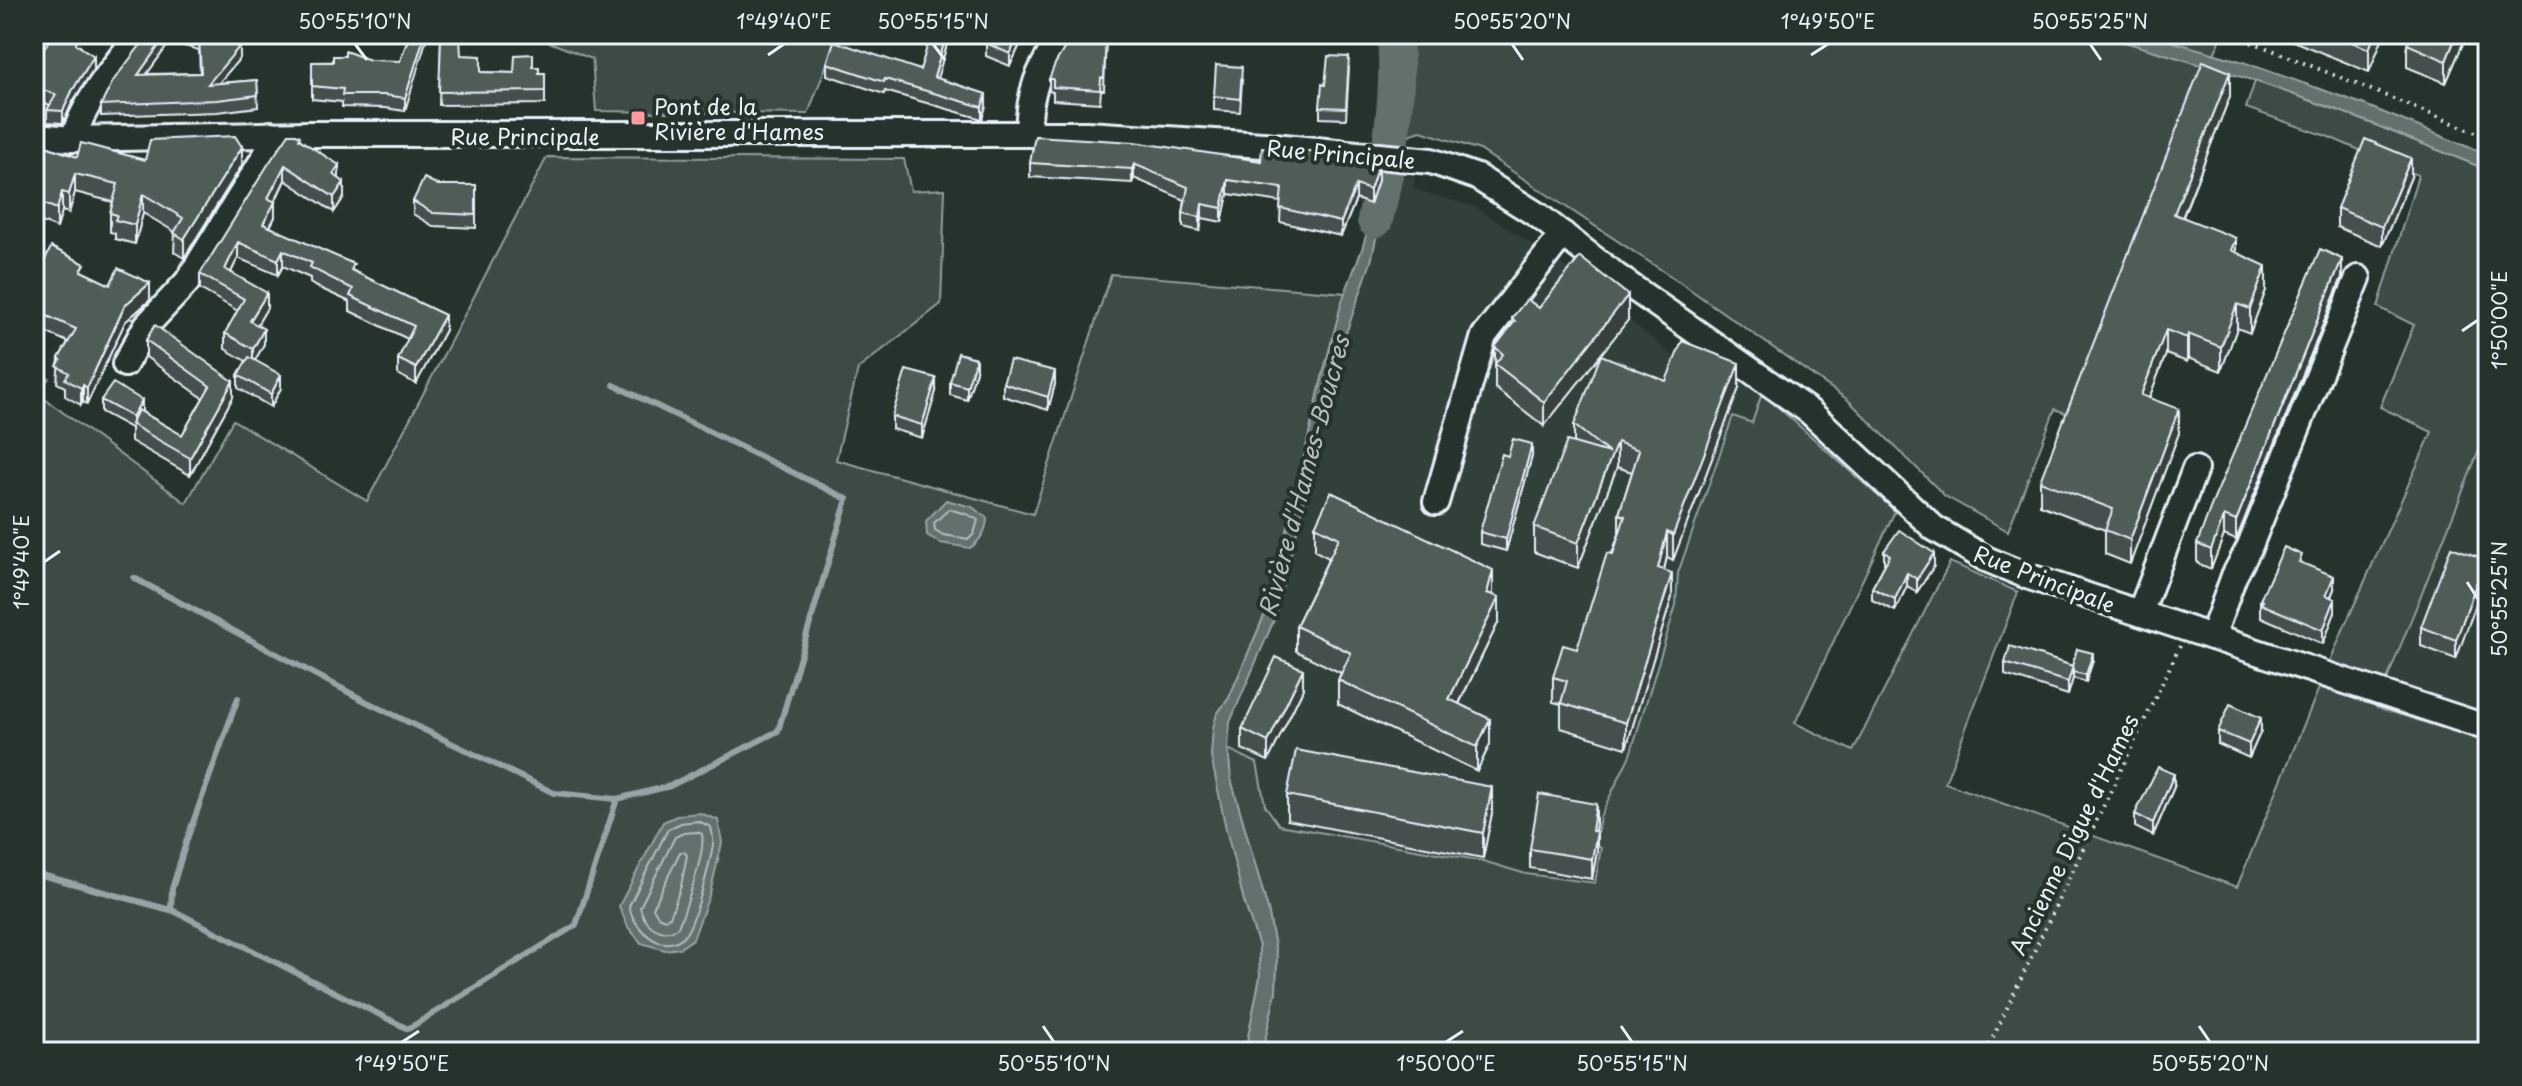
<svg xmlns="http://www.w3.org/2000/svg" width="2522" height="1086" font-family="'Playpen Sans',sans-serif">
<style>
.built{fill:#333f3a}
.green{fill:#3e4b47;stroke:#939ea0;stroke-width:2}
.water{fill:#636f6d;stroke:#98a3a5;stroke-width:2}
.lines{fill:none;stroke-linecap:round;stroke-linejoin:round}
.shore{stroke:#b3bdc0;stroke-width:2}
.stream{stroke:#98a3a5;stroke-width:6}
.river{stroke:#636f6d;stroke-width:36}
.minor-casing{stroke:#e8f1f8;stroke-width:30}
.path{stroke:#e8f1f8;stroke-width:4;stroke-dasharray:2 6;stroke-linecap:butt}
.minor{stroke:#26332d;stroke-width:24}
.wall{fill:#454f4d;stroke:#e8f1f8;stroke-width:2;fill-rule:evenodd}
.shaded-wall{fill:#38403e;stroke:#e8f1f8;stroke-width:2}
.building{fill:#505c59;stroke:#e8f1f8;stroke-width:2}
.ticks{fill:none;stroke:#e8f1f8;stroke-width:3}
.poi-dot{fill:#ff9aa2;stroke:#26332d;stroke-width:3}
.labels{text-anchor:middle;dominant-baseline:central;stroke-width:8;stroke-linejoin:round;paint-order:stroke}
.poi-label{font-size:22px;fill:#e8f1f8;stroke:#26332d;text-anchor:start}
.street-label{font-size:22px;fill:#e8f1f8;stroke:#26332d}
.water-label{font-size:24px;font-style:italic;fill:#b3bdc0;stroke:#26332d}
.neatline{fill:none;stroke:#e8f1f8;stroke-width:3}
.ticks-label{font-size:20px;text-anchor:middle;fill:#e8f1f8}
</style>
<rect width="100%" height="100%" fill="#26332d"/>
<filter id="ink" filterUnits="userSpaceOnUse"><feTurbulence type="fractalNoise" baseFrequency=".0125" numOctaves="2"/><feDisplacementMap in="SourceGraphic" scale="16" xChannelSelector="R" yChannelSelector="G"/><feConvolveMatrix kernelMatrix="1 2 1 2 8 2 1 2 1" color-interpolation-filters="sRGB"/></filter>
<g filter="url(#ink)">
<g class="built">
<path d="M1390 174 1415 177 1413 189 1475 207 1559 262 1680 362 1762 393 1752 424 1733 417 1678 573 1676 605 1630 755 1600 817 1595 846 1601 847 1595 883 1526 874 1483 861 1278 825 1265 805 1257 763 1228 749 1230 722 1274 620 1318 448 1339 353 1371 262Z"/>
<path d="M2488 428V742L2375 707Z"/>
</g>
<g class="green">
<path d="M529 34H838L808 114 596 111 592 59Z"/>
<path d="M1408 34H2098L2207 65 2068 414 2055 409 2008 531 1945 496 1848 400 1678 281 1480 150 1421 131 1405 136C1408 102 1407 68 1408 34Z"/>
<path d="M2146 34H2223L2214 54Z"/>
<path d="M2255 81 2343 112 2488 170V428L2376 707 2488 742V1052H1262L1276 991 1277 957 1268 910 1231 779 1228 749 1257 763 1265 805 1279 825 1483 861 1526 874 1595 883 1601 848 1595 846 1600 817 1630 755 1676 605 1678 573 1733 416 1752 423 1762 393 1895 511 1795 723 1853 751 1950 562 2018 592 1945 783 2237 887 2342 632 2432 432 2380 407 2414 325 2378 307 2418 175 2329 137 2246 108Z"/>
<path d="M547 157 904 159 911 191 945 189 941 304 858 369 836 460 1033 514 1111 274 1345 293 1324 370 1271 600 1229 698 1217 714 1211 756 1244 901 1259 946 1260 977 1245 1052H34V372L49 378 38 394 186 503 233 420 367 501Z"/>
</g>
<g class="water">
<path d="M1384 34H1408C1407 68 1408 102 1405 136L1385 131Z"/>
<path d="M2098 34H2146L2240 61 2360 103 2488 155V170L2343 112 2255 81Z"/>
<path d="M1380 170 1390 174 1371 262 1339 353 1318 448 1274 620 1230 722 1228 749 1231 779 1268 910 1277 957 1276 991 1263 1049 1262 1052H1245L1260 977 1259 946 1244 901 1226 829 1211 756 1213 728 1217 714 1229 698 1271 600 1324 370 1342 301 1362 249 1376 202Z"/>
<path d="M946 500 972 507 987 518C987 530 980 541 970 548L940 543 927 535 926 521Z"/>
<path d="M700 813 718 820 722 843 710 893 693 939 680 948 665 950 641 943 628 927 619 906 663 822 679 815Z"/>
</g>
<g class="lines">
<g class="shore">
<path d="M949 509 969 515 978 520 974 534 969 539 943 535 935 530 934 523Z"/>
<path d="M698 821 711 827C712 833 714 839 713 845 710 862 695 925 684 936 662 957 633 928 629 906L668 829 681 823Z"/>
<path d="M697 832 702 834C706 851 686 908 678 927 661 939 644 925 640 907L675 837 684 833Z"/>
<path d="M680 852H684L687 855 681 886 670 917 665 919 658 916 653 908Z"/>
</g>
<g class="stream">
<path d="M134 578 367 702 554 793 617 799"/>
<path d="M34 873 174 911 408 1029 576 925 617 799 670 786 778 731 847 499 614 385"/>
<path d="M171 910 172 889 187 839 238 698"/>
</g>
<path class="river" d="M1375 220C1390 158 1400 97 1395 34"/>
<defs>
<g id="minor">
<path d="M1028 134C1029 90 1038 70 1063 34"/>
<path d="M34 136 73 139 307 134H1087L1263 145 1431 161 1477 177 1539 216 1615 275 1810 412 1934 528 1986 559 2027 576 2488 728"/>
<path d="M73 139C85 99 114 67 139 34"/>
<path d="M125 364 146 326 187 282 267 153 271 134"/>
<path d="M1436 502 1484 336 1563 234"/>
<path d="M2140 613 2195 469"/>
<path d="M2212 637 2234 576 2249 548 2358 278"/>
</g>
</defs>
<use href="#minor" class="minor-casing"/>
<g class="path">
<path d="M2220 34 2257 44 2488 137"/>
<path d="M1986 1052 2180 646"/>
</g>
<use href="#minor" class="minor"/>
</g>
<g class="wall">
<path d="M149 34H251L240 47V58L218 83 257 80 258 107 217 112 101 116V105ZM170 42 199 50 200 73 147 74Z"/>
<path d="M410 34 405 111 385 108 342 107V102L312 99V62L400 61Z"/>
<path d="M1025 34 1010 66 986 56V43Z"/>
<path d="M1106 34 1104 90H1101L1100 103 1053 100V92L1049 91V79Z"/>
<path d="M2291 34H2384L2369 72 2293 41Z"/>
<path d="M2467 34 2446 83 2407 67V44Z"/>
<path d="M441 39 481 72 514 73 533 67 539 73H545V104L439 105Z"/>
<path d="M80 46 94 68 72 103 63 123 47 122V110L50 105 34 99V60L36 61Z"/>
<path d="M946 48 937 78 986 106 982 119 885 91 884 94 827 75V63L920 70Z"/>
<path d="M1349 68 1346 119 1320 118V107L1325 85Z"/>
<path d="M1242 80 1240 112 1214 110V96Z"/>
<path d="M2230 96 2183 217 2236 252 2266 290 2250 333 2237 328 2221 371 2188 358 2187 362 2166 354 2149 398 2179 433 2130 564 2105 554V530L2040 505V481Z"/>
<path d="M1035 136 1378 180 1370 204 1356 199 1341 236 1280 222 1281 202 1228 194 1222 222 1202 218 1200 231 1183 227V213L1185 200 1134 178 1132 183 1030 177V163Z"/>
<path d="M300 139 339 178 344 197 334 212 285 180 275 202V217L270 227 354 271 445 330 416 384 398 374V359L408 339 350 311V302L313 285 310 283V278L283 266 278 275 238 258 231 272 267 308 257 325 264 344 255 360 281 388 271 407 238 388V375L246 361 225 349V333L238 311 200 289V274Z"/>
<path d="M34 142 77 157 242 165 184 258 174 252 175 232 143 213 135 244 115 239V233L110 232V213L113 202 75 192 69 213 62 211 57 228 34 219Z"/>
<path d="M2411 177 2382 246 2337 227V208Z"/>
<path d="M438 185H476V228L433 226 413 214V201Z"/>
<path d="M85 273 110 285 150 300 125 322 87 404 83 402 81 405 65 396V387L57 383 59 358 68 342 34 327V283Z"/>
<path d="M2342 277 2236 540 2224 535 2211 569 2197 563V544Z"/>
<path d="M1539 308 1628 320 1544 426 1495 388V347L1512 325V318Z"/>
<path d="M146 340 233 397 190 475 131 441V428L101 412V400L142 412 182 435 203 398 146 357Z"/>
<path d="M976 371 967 400 950 395V382Z"/>
<path d="M1666 381 1739 388 1673 560 1667 557 1664 570 1672 597 1626 748 1561 728V704L1553 702V677L1577 649 1619 534V514L1632 472 1617 467 1578 568 1534 552V527L1574 443V425Z"/>
<path d="M1003 383 1055 384 1048 410 1003 396Z"/>
<path d="M936 391 922 438 892 429V416Z"/>
<path d="M1508 456H1532L1506 551 1480 544V532Z"/>
<path d="M1315 526 1493 595 1499 621 1459 704 1490 744 1477 771 1338 704V680L1341 673 1296 651V626L1329 558 1315 551Z"/>
<path d="M1884 551 1934 566 1917 592 1907 586 1895 611 1872 600V588L1885 564 1884 563Z"/>
<path d="M2485 579 2456 659 2421 646V627Z"/>
<path d="M2334 589 2331 597 2335 612 2323 644 2261 617V613H2260V600Z"/>
<path d="M2093 660 2086 682 2073 678 2068 695 2005 675V663L2072 666Z"/>
<path d="M1303 689 1268 761 1242 749V729Z"/>
<path d="M2218 731H2261L2249 758 2218 744Z"/>
<path d="M2174 787 2153 836 2135 827V814Z"/>
<path d="M1287 795 1492 813 1483 858 1287 820Z"/>
<path d="M1596 824 1595 831 1597 851 1592 879 1530 868V849Z"/>
</g>
<g class="shaded-wall">
<path d="M167 34H170V42L138 86V75Z"/>
<path d="M241 34H251L240 47V58L208 96V84L234 42Z"/>
<path d="M425 34H428L405 111V98Z"/>
<path d="M1019 34H1025L1010 66V54Z"/>
<path d="M2375 34H2384L2369 72V49Z"/>
<path d="M2457 34H2467L2446 83V61Z"/>
<path d="M946 36V48L934 89V77Z"/>
<path d="M94 56V68L72 103 63 123V111L72 91Z"/>
<path d="M2230 72V96L2174 238V214Z"/>
<path d="M986 94V106L982 119V107Z"/>
<path d="M242 147V165L184 258V239Z"/>
<path d="M2411 158V177L2382 246V227Z"/>
<path d="M1134 164V178L1132 183V169Z"/>
<path d="M285 165V180L269 213 275 202V217L263 239V224L268 198Z"/>
<path d="M339 165V181L333 174Z"/>
<path d="M1378 166V180L1370 204V190Z"/>
<path d="M75 174V192L69 213V194Z"/>
<path d="M1228 180V194L1222 222V208Z"/>
<path d="M344 182V197L334 212V197Z"/>
<path d="M1356 185V199L1341 236V222Z"/>
<path d="M62 192V211L57 228V209Z"/>
<path d="M143 194V213L135 244V225Z"/>
<path d="M1202 204V218L1200 231V217Z"/>
<path d="M2236 238V262L2231 250Z"/>
<path d="M238 242V258L225 284V269Z"/>
<path d="M283 250V266L278 275V260Z"/>
<path d="M2342 259V277L2236 540V521Z"/>
<path d="M2266 266V290L2250 333V309Z"/>
<path d="M150 283V300L125 322 87 404V388L125 305Z"/>
<path d="M267 293V308L250 337V321Z"/>
<path d="M1628 295V320L1544 426V402Z"/>
<path d="M2237 304V328L2221 371V347Z"/>
<path d="M445 315V330L416 384V368Z"/>
<path d="M264 329V344L253 364V349Z"/>
<path d="M2166 330V354L2141 419V395Z"/>
<path d="M2188 334V358L2187 362V338Z"/>
<path d="M976 358V371L967 400V387Z"/>
<path d="M1739 363V388L1673 560V535Z"/>
<path d="M1055 371V384L1048 410V397Z"/>
<path d="M281 375V388L271 407V394Z"/>
<path d="M936 378V391L922 438V425Z"/>
<path d="M233 381V397L190 475V458Z"/>
<path d="M83 385V402L81 405V388Z"/>
<path d="M142 400V413L132 425V417Z"/>
<path d="M2179 409V433L2130 564V540Z"/>
<path d="M1617 442V467L1578 568V543Z"/>
<path d="M1532 444V456L1506 551V539Z"/>
<path d="M2224 516V535L2211 569V550Z"/>
<path d="M1667 532V557L1658 593V568Z"/>
<path d="M1934 553V566L1917 592V579Z"/>
<path d="M2485 559V579L2456 659V640Z"/>
<path d="M1493 570V595L1487 593Z"/>
<path d="M1672 573V597L1626 748V723Z"/>
<path d="M1907 573V586L1895 611V599Z"/>
<path d="M2334 576V589L2326 608V595Z"/>
<path d="M1499 597V621L1449 724V699Z"/>
<path d="M2335 599V612L2323 644V630Z"/>
<path d="M2093 653V660L2086 682V675Z"/>
<path d="M2073 666V678L2068 695V682Z"/>
<path d="M1303 669V689L1268 761V742Z"/>
<path d="M2261 718V731L2249 758V744Z"/>
<path d="M1490 719V744L1477 771V747Z"/>
<path d="M2174 774V787L2153 836V823Z"/>
<path d="M1492 787V813L1483 858V833Z"/>
<path d="M1596 804V824L1592 850V831Z"/>
<path d="M1597 832V851L1592 879V859Z"/>
</g>
<g class="building">
<path d="M53 34H80L76 44 94 56 72 91 63 111 47 110 56 95 34 86V60L36 61Z"/>
<path d="M149 34H167L138 75 201 73 199 39 183 34H241L234 42 240 46 208 84 257 80 258 95 217 100 101 105 113 81Z"/>
<path d="M410 34H425L405 98 385 95H342L343 89 312 86V62H333V56H345V51L370 60 400 61Z"/>
<path d="M931 34H940L946 36 934 77 986 94 982 107 885 79 884 82 827 63 834 41 920 70Z"/>
<path d="M990 34H1019L1010 54 986 43Z"/>
<path d="M1073 34H1106L1104 78H1101L1100 90 1053 87V79H1049L1055 64Z"/>
<path d="M2332 34H2375L2369 49Z"/>
<path d="M2411 34H2457L2446 61 2407 44Z"/>
<path d="M441 39H460L461 55 481 56V72L514 73 515 55 533 54V67H539V73H545V91L439 92Z"/>
<path d="M1328 56 1349 57 1346 108 1320 107 1322 84 1325 85Z"/>
<path d="M2203 61 2230 72 2174 214 2236 238 2231 250 2266 266 2250 309 2237 304 2221 347 2188 334 2187 338 2166 330 2141 395 2179 409 2130 540 2105 530 2113 509 2040 481Z"/>
<path d="M1216 65 1242 67 1240 99 1214 96Z"/>
<path d="M289 134H296L300 136 299 139 339 165 333 174 344 182 334 197 285 165 268 198 275 202 263 224 354 264 351 270 445 315 416 368 398 359 414 326 350 296 353 289 313 269 310 267 312 263 283 250 278 260 238 242 225 269 267 293 250 321 264 329 253 349 225 333 244 299 200 274 269 163Z"/>
<path d="M235 136 242 147 184 239 174 233 183 218 143 194 135 225 115 220 117 215 110 213 118 184 75 174 69 194 62 192 57 209 34 200V142L77 157 81 143 145 160 150 140Z"/>
<path d="M1035 136 1134 142 1261 161 1262 147 1290 149 1345 155 1378 166 1370 190 1356 185 1341 222 1280 208 1282 188 1228 180 1222 208 1202 204 1200 217 1183 213 1188 187 1134 164 1132 169 1030 163Z"/>
<path d="M2365 139 2411 158 2382 227 2337 208Z"/>
<path d="M424 178 438 185H476V215L433 213 413 201Z"/>
<path d="M51 247 85 264 81 271 110 285 118 268 150 283 125 305 87 388 83 385 81 388 65 379 69 373 57 366 61 360 59 358 76 329 34 310V283Z"/>
<path d="M2320 249 2342 259 2236 521 2224 516 2211 550 2197 544 2211 506Z"/>
<path d="M1580 257 1628 295 1544 402 1495 364 1503 354 1495 347 1515 321 1512 318 1527 299 1539 308Z"/>
<path d="M155 325 233 381 190 458 131 424 138 410 182 435 210 386 146 340Z"/>
<path d="M1682 341 1739 363 1673 535 1667 532 1658 568 1672 573 1626 723 1561 703 1567 681 1553 677 1563 645 1577 649 1607 553 1613 554 1625 516 1619 514 1639 450 1617 442 1578 543 1534 527 1567 441 1609 453 1574 425 1601 355 1666 381Z"/>
<path d="M958 353 976 358 967 387 950 382Z"/>
<path d="M249 357 281 375 271 394 238 375Z"/>
<path d="M1010 360 1055 371 1048 397 1003 383Z"/>
<path d="M906 370 936 378 922 425 892 416Z"/>
<path d="M113 383 142 400 132 417 101 400Z"/>
<path d="M1513 439 1532 444 1506 539 1480 532 1502 454 1508 456Z"/>
<path d="M1331 492 1493 570 1487 593 1499 597 1449 699 1490 719 1477 747 1338 680 1351 653 1296 626 1339 538 1315 526Z"/>
<path d="M1899 530 1934 553 1917 579 1907 573 1895 599 1872 588 1890 555 1884 551Z"/>
<path d="M2284 547 2302 555 2299 562 2334 576 2326 595 2335 599 2323 630 2261 604 2263 601 2260 600Z"/>
<path d="M2451 547 2485 559 2456 640 2421 627Z"/>
<path d="M2010 646 2073 666 2068 682 2005 663Z"/>
<path d="M2077 649 2093 653 2086 675 2073 672V666H2072Z"/>
<path d="M1276 657 1303 669 1268 742 1242 729Z"/>
<path d="M2230 704 2261 718 2249 744 2218 731Z"/>
<path d="M1296 750 1492 787 1483 833 1287 795Z"/>
<path d="M2158 767 2174 774 2153 823 2135 814Z"/>
<path d="M1539 794 1596 804 1592 831 1597 832 1592 859 1530 849Z"/>
</g>
</g>
<path class="ticks" d="M355 44 367 60M933 44 945 60M1512 44 1523 60M2090 44 2101 60M768 55 784 44M1811 55 1828 44M2462 331 2478 320M44 562 60 551M2467 582 2478 599M1043 1026 1054 1042M1621 1026 1632 1042M2199 1026 2210 1042M402 1042 419 1031M1446 1042 1463 1031"/>
<rect class="poi-dot" x="630" y="110" width="16" height="16" rx="4"/>
<g class="labels">
<g class="poi-label">
<text x="654" y="105">Pont de la<tspan x="654" dy="25">Rivière d'Hames</tspan></text>
</g>
<g class="street-label">
<text x="525" y="135">Rue Principale</text>
<text transform="translate(1341 153) rotate(5)">Rue Principale</text>
<text transform="translate(2045 578) rotate(21)">Rue Principale</text>
<text transform="translate(2073 834) rotate(-64)">Ancienne Digue d'Hames</text>
</g>
<g class="water-label">
<text transform="translate(1303 476) rotate(-75)">Rivière d'Hames-Boucres</text>
</g>
</g>
<rect width="2522" height="1086" fill="none" stroke="#26332d" stroke-width="88"/>
<rect x="44" y="44" width="2434" height="998" class="neatline"/>
<g class="ticks-label">
<text x="355" y="29">50°55'10"N</text>
<text x="784" y="29">1°49'40"E</text>
<text x="933" y="29">50°55'15"N</text>
<text x="1512" y="29">50°55'20"N</text>
<text x="1828" y="29">1°49'50"E</text>
<text x="2090" y="29">50°55'25"N</text>
<text transform="translate(2500 320) rotate(-90)" y="7">1°50'00"E</text>
<text transform="translate(22 562) rotate(-90)" y="7">1°49'40"E</text>
<text transform="translate(2500 599) rotate(-90)" y="7">50°55'25"N</text>
<text x="402" y="1071">1°49'50"E</text>
<text x="1054" y="1071">50°55'10"N</text>
<text x="1446" y="1071">1°50'00"E</text>
<text x="1632" y="1071">50°55'15"N</text>
<text x="2210" y="1071">50°55'20"N</text>
</g>
</svg>
